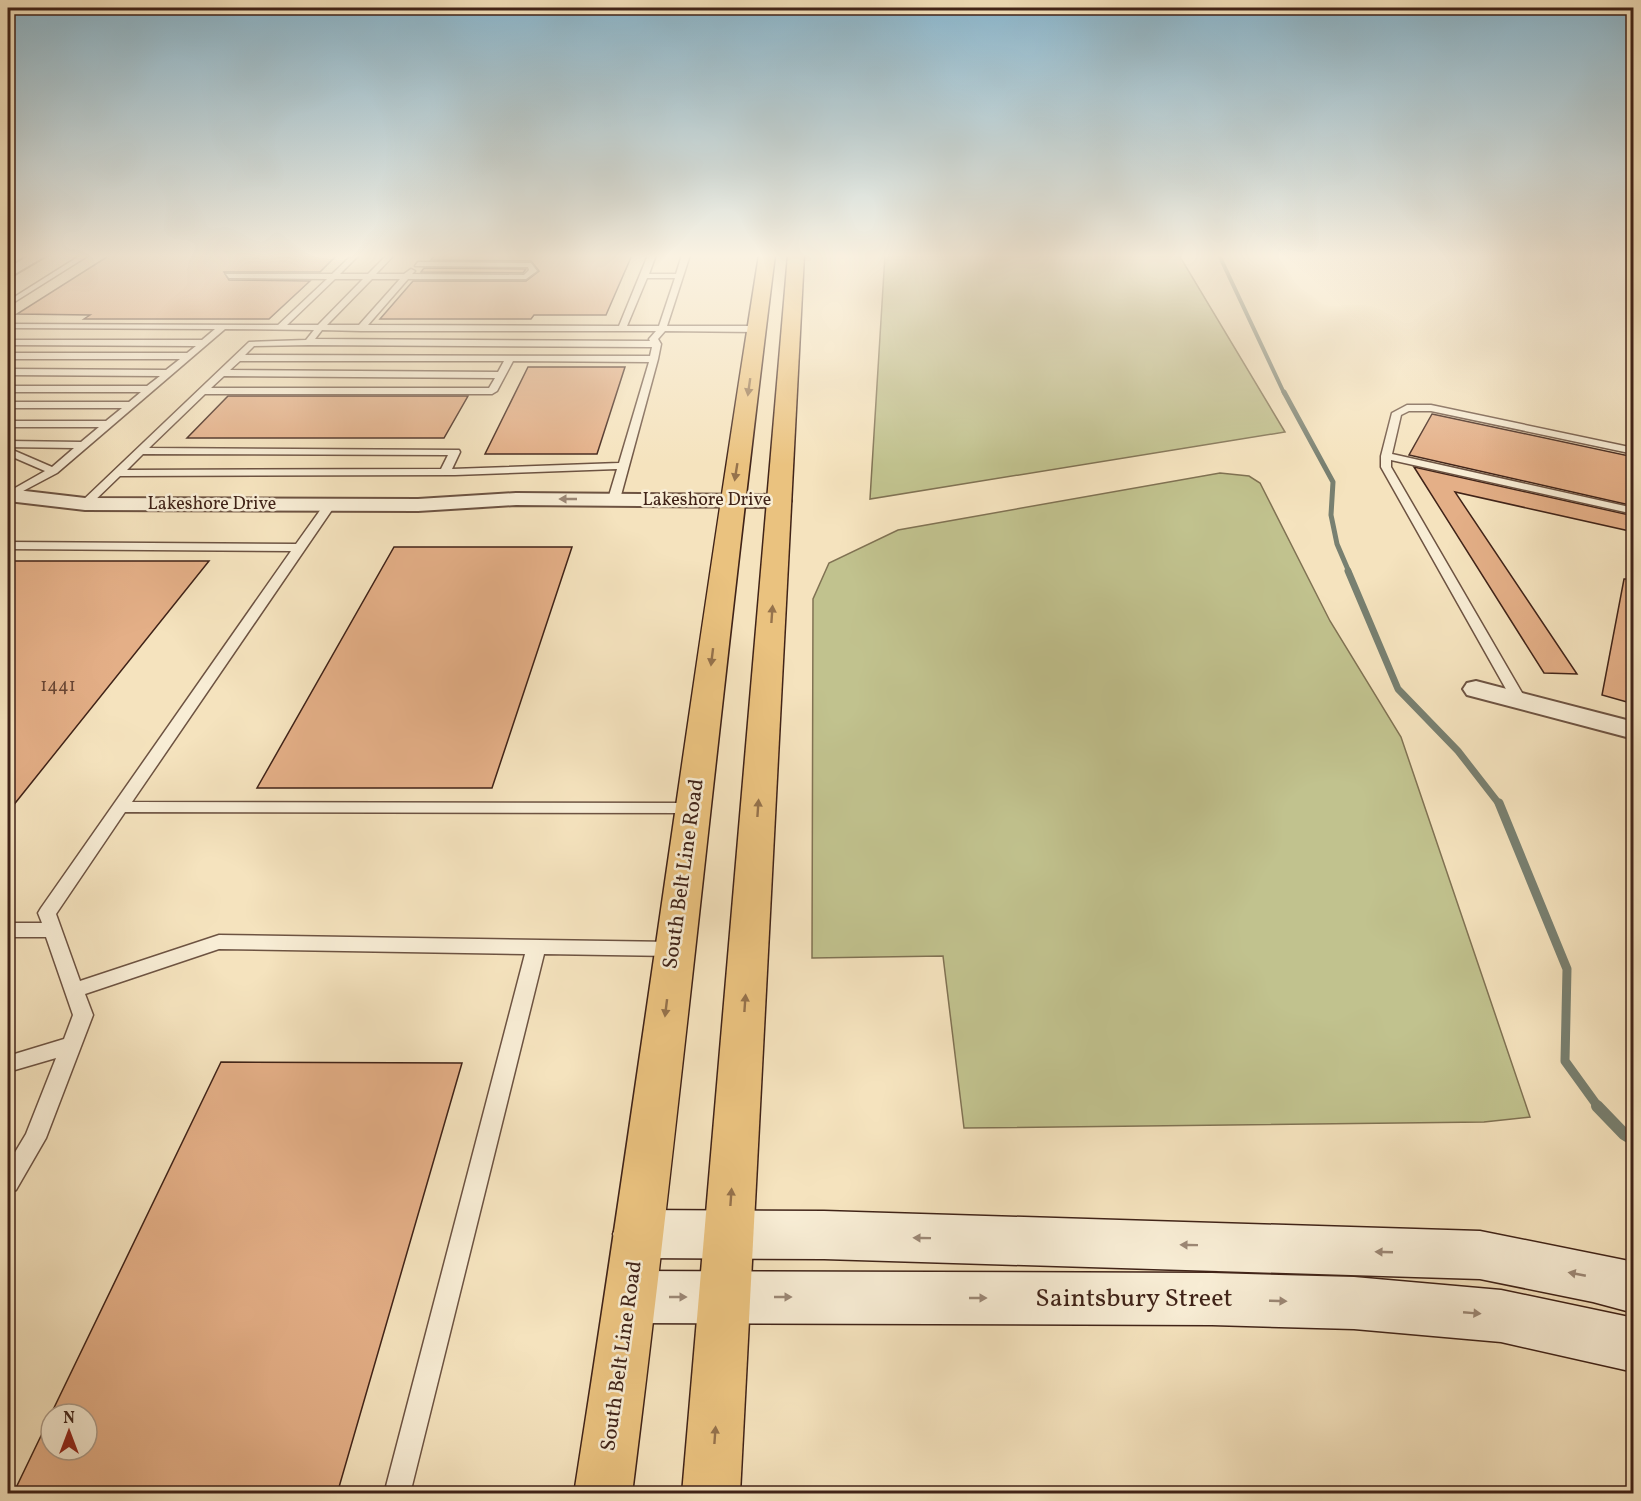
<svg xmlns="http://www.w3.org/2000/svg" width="1641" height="1501" font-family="Vollkorn,serif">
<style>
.green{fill:#c1c28e;stroke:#807253;stroke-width:1.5}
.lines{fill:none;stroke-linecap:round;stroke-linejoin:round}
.stream-far4{stroke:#788071;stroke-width:4}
.stream-far3{stroke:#788071;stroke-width:5}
.stream-far2{stroke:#788071;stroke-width:7}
.stream-far1{stroke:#788071;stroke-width:9}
.stream{stroke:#788071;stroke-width:12}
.building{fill:#e4af87;stroke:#402318;stroke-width:1.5}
.lane-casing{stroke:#6d5342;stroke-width:3}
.street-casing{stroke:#6d5342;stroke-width:4}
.secondary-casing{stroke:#402318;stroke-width:3}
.primary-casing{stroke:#402318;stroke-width:3}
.lane{fill:#f8edd5;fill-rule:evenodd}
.street{fill:#f8edd5;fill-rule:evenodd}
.secondary{fill:#f8edd5;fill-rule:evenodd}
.primary{fill:#eac27f;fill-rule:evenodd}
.oneway{fill:#95724c}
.oneway2{fill:#9c8876}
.labels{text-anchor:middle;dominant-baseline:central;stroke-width:5;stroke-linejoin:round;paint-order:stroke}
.far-street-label{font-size:18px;fill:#402318;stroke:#f8edd5}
.number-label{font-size:18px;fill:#694634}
.street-label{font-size:21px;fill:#402318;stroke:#f8edd5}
.near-street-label{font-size:26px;fill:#402318;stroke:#f8edd5}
</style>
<rect width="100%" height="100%" fill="#f5e3be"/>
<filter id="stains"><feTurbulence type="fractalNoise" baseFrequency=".00333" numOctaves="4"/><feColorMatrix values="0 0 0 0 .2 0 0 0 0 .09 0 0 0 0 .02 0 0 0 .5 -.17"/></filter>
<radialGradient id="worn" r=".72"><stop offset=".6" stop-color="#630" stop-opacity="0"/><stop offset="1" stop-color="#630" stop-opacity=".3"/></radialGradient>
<g class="green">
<path d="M885 255H1179L1285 432 870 499Z"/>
<path d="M1220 473 1249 476 1260 483 1330 621 1401 737 1530 1117 1484 1122 964 1128 943 956 812 958 813 599 829 563 898 530Z"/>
</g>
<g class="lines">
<path class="stream-far4" d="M1219 255 1284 393"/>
<path class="stream-far3" d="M1284 392 1333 482 1331 515 1337 544 1349 572"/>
<path class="stream-far2" d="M1348 571 1398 689 1458 751 1500 805"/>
<path class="stream-far1" d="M1499 803 1567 969 1565 1061 1599 1108"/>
<path class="stream" d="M1597 1106 1624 1134 1634 1140"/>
</g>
<g class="building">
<path d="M110 255H337L320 272H224L229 280 310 281 269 319H84L90 315 17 314Z"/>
<path d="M435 255H632L606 315H534L531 319H380L413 281H526L539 271 531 261 431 260Z"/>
<path d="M424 268 526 269 523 273 421 272Z"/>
<path d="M528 367H625L597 454H485Z"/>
<path d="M228 396H468L444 438H187Z"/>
<path d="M1432 414 1634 457V506L1409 455Z"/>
<path d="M1414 467 1634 516V532L1455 492 1577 674 1544 673Z"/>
<path d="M394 547H572L492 788H257Z"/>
<path d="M8 561H209L8 812Z"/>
<path d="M1624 579H1634V704L1602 695Z"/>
<path d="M221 1062 462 1063 337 1494H13L51 1415V1450H87V1414H51Z"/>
</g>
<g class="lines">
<defs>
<g id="lane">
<path d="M81 255H89L8 306V301Z"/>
<path d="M352 255H359L340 274H368L387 255H394L376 274H404L411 269 415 271 412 274 524 275 529 270 528 267 415 266 418 262 531 263 537 271 526 279H408L368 325 619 326 648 255H656L649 274H676L682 255H690L667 326H757L761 329 757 332 665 331 658 339 661 344 658 359 620 499 614 502 608 499 617 469 455 475 120 476 89 506H81V502L249 342 306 340 314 330 225 329 57 473 8 499V492L45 471 8 455V448L52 467 74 448 8 447V441L81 442 99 427H8V421H106L122 408H8V402H129L141 392H8V386H147L160 376 8 375V369L166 370 180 359H8V353H187L196 346 8 345V340H202L215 329 8 328V324L278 325 327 279 229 278 226 274H332ZM647 278H675L659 326H627ZM335 279H363L318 325H287ZM372 279H400L359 325H327ZM322 330 361 331H656L649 339 650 341 315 339ZM309 345 652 347 650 356 245 355 254 346ZM240 361H504L498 372 230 370ZM513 361 649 362 619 463 452 469 460 452 459 450 149 448 205 394H492L497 391ZM224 376 495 378 489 388H211ZM143 454 448 455 441 469 127 470Z"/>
<path d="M1407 405H1431L1634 448V454L1431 411H1409L1401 415 1392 454 1634 508V514L1391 460V467L1525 698 1523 701H1513L1511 698 1381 467V456L1392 413Z"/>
<path d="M330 501 336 504 132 802 693 803 701 808 693 813 125 812 56 914 80 981 219 935 673 942 679 944 682 949 679 954 673 956 544 954 410 1494H384L525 954 219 949 85 994 93 1015 46 1138 16 1190 8 1193V1164L26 1134 56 1058 8 1072V1056L64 1039 73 1015 46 937H8V923H42L38 913 41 908 291 551 8 549V542L296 544 326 502Z"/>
</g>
<g id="street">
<path d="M30 255H47L8 278V268Z"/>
<path d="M8 489 85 498 418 499 516 493 780 495 787 497 791 501 787 505 780 507 516 505 418 511 85 510 8 501Z"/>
<path d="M1476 681 1634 722V739L1467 695 1463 689 1467 683Z"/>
</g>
<g id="secondary">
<path d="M638 1210 824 1211 1480 1231 1634 1262V1313L1593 1302 1480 1279 824 1259 638 1258 620 1251 613 1234 620 1217Z"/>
<path d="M631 1271 1212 1273 1354 1277 1501 1290 1634 1318V1372L1501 1342 1354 1329 1212 1325 631 1323 613 1315 605 1297 613 1279Z"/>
</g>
<g id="primary">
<path d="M759 255H775C723 667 684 1081 632 1494H574C639 1081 693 667 759 255Z"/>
<path d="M788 255H804L740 1494H682Z"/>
</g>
</defs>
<use href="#lane" class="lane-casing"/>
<use href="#street" class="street-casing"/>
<use href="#secondary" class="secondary-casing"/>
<use href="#primary" class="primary-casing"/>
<use href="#lane" class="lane"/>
<use href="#street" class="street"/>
<use href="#secondary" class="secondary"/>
<use href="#primary" class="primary"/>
</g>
<defs><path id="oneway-solid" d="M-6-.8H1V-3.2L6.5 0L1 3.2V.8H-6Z" transform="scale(1.5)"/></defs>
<g class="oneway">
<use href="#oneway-solid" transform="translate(749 387) rotate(98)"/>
<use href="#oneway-solid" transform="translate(736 472) rotate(99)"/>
<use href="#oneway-solid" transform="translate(772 614) rotate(-86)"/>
<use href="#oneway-solid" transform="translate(712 657) rotate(97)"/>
<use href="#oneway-solid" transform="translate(758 808) rotate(-86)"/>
<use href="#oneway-solid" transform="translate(745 1003) rotate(-86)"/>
<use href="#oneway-solid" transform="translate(666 1008) rotate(97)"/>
<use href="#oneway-solid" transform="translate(731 1197) rotate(-86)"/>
<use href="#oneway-solid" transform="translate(715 1435) rotate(-86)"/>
</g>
<g class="oneway2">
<use href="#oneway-solid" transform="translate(568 499) rotate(-180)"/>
<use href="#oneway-solid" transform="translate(922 1238) rotate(-179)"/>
<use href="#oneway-solid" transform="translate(1189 1245) rotate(-179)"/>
<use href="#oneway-solid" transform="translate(1384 1252) rotate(-178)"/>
<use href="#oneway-solid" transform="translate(1577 1274) rotate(-169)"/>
<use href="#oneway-solid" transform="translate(678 1297)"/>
<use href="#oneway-solid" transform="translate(783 1297)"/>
<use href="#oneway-solid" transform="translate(978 1298)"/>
<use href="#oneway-solid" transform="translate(1278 1301) rotate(2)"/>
<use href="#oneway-solid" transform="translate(1472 1313) rotate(5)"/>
</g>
<linearGradient id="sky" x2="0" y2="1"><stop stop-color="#8ab8d0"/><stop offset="0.55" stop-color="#faf2e2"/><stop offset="1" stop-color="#faf2e2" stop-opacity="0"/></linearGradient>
<rect width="1641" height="465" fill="url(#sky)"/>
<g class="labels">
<g class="far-street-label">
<text x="707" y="500">Lakeshore Drive</text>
<text x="212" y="504">Lakeshore Drive</text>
</g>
<g class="number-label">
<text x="58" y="686">1441</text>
</g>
<g class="street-label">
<text transform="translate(684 874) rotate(-82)">South Belt Line Road</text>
<text transform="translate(622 1356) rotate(-82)">South Belt Line Road</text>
</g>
<g class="near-street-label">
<text x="1134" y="1299">Saintsbury Street</text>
</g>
</g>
<rect width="1641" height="1501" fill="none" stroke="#f5e3be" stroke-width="30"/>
<rect x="9" y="9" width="1623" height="1483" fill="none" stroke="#402318" stroke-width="3"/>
<rect x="15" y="15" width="1611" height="1471" fill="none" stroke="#402318" stroke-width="1.5"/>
<g transform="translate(69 1432)"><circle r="28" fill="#f8edd5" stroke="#ae9c89" stroke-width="1.5"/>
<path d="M0-4.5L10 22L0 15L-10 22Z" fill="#8f2418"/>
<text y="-9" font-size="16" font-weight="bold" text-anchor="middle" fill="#402318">N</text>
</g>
<rect width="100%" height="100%" filter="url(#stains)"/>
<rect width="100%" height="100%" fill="url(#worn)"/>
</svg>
